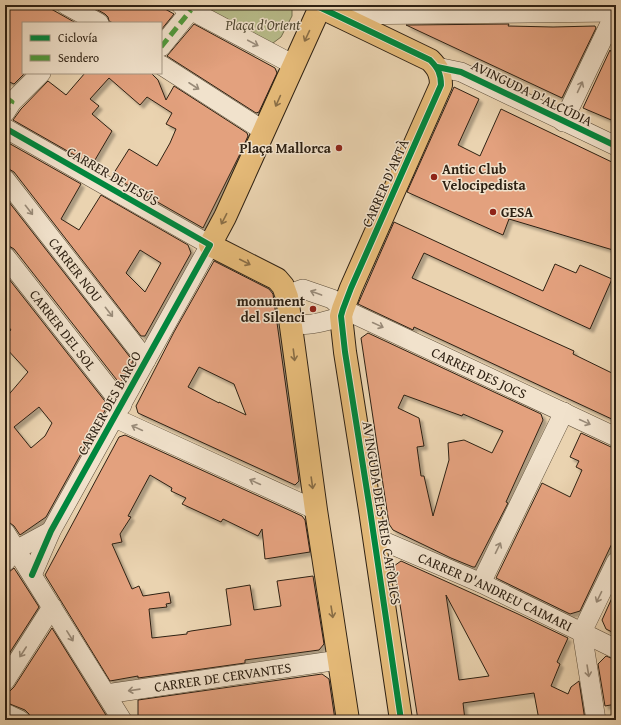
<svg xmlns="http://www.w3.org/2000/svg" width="621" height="725" font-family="'Gentium Book Plus',serif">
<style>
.green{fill:#b8bc8a;stroke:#736e4e}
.building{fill:#e3a17e;stroke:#2e2113;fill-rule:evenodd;filter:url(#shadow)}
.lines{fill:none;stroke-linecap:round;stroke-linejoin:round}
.minor-casing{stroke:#5d4e3a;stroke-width:20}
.major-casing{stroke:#2e2113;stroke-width:24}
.minor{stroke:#f1e2cc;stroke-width:19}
.major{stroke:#e5ba78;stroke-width:22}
.quiet{stroke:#509b3d;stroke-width:5;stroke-dasharray:10 5;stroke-linecap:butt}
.cycleway-casing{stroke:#f1e2cc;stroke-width:8}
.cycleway{stroke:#00873e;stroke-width:6}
.oneway{stroke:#8a6e46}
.oneway2{stroke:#998b79}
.poi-dot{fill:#8f2418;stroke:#f1e2cc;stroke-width:1.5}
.labels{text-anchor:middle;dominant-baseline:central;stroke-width:3;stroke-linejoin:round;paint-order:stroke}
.park-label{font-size:14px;font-style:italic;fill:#504831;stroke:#f1e2cc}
.street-label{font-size:14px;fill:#2e2113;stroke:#f1e2cc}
.poi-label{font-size:14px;font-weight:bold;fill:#2e2113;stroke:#f1e2cc;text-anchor:end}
</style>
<defs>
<filter id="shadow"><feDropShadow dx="3.5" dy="3.5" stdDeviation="1" flood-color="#0004"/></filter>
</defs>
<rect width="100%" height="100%" fill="#ead3b0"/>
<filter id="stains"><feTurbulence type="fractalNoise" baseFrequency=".005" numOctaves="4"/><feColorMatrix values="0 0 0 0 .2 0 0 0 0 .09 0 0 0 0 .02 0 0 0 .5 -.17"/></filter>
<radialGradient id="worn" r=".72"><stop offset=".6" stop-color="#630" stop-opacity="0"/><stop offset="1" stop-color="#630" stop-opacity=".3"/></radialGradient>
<path class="green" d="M181 5H292V16L281 37 265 49Z"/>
<g class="building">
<path d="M7 5H44L76 23H23V73H25L14 84 5 80V14Z"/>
<path d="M89 5H158L174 14 161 30V23H113L109 21 108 17 105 14Z"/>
<path d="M194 24 275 68 277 73 259 112 256 113 167 56Z"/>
<path d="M509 24 508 26 553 27 595 26 596 28 562 98 406 25Z"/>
<path d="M610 50 616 59V122L583 108Z"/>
<path d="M85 73H151L158 80 166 100 174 86 247 133 248 136 239 156 203 228 112 176 129 149 157 166 170 143 176 129 166 124 172 113 147 97 140 105 109 78 90 99 99 106 92 114 112 131 92 165 13 120 21 109 48 81 66 95Z"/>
<path d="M454 87 479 99 458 145 480 156 501 109 616 164V241L613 250 509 219 503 235 407 192Z"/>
<path d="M5 141 81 184 61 219 79 230 101 195 188 245 191 253 145 336H141L14 172 9 169 5 168ZM140 250 161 263 145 292 126 273Z"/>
<path d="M5 197 133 361 120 384 14 249 9 246 5 245Z"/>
<path d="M394 222 543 291 555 264 576 273 580 265 612 279 590 329 424 253 412 278 574 351 573 354 616 375V421L414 327 413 330 358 304Z"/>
<path d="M214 261 269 289 273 294 299 481 295 485 138 413 136 406 174 332ZM199 367 234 384 246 415 219 402V403L188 387Z"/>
<path d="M5 274 108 405 46 517 20 535 14 526 10 523 5 521V399L28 372 5 347V335L11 330 5 322ZM39 407 52 423 45 436 31 448 14 427Z"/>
<path d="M368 333 541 414 543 420 506 502 508 503 475 567H473L451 558 393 530 389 524 361 338ZM404 395 462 416 463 414 503 431 492 453 464 440 448 443 449 460 433 516 424 476H421L417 447 424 446 419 418 398 408Z"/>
<path d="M581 433 611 447 616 448V535L580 611 570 614 496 578 542 483 570 497 582 470 576 467 579 461 570 457Z"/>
<path d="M125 435 302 516 305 520 310 552 265 559 262 529 258 536 223 519 221 522 182 504 186 498 171 491 172 488 150 475 128 516 131 517 120 534 122 542 112 544 132 589 139 586 143 596 169 592 171 603 166 604 167 607 149 609 152 638 187 634V632L191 631 231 625 226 589 250 585 254 610 281 606 277 581 313 576 324 644 319 650 245 660V663L138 678V676L110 681 45 575 119 437Z"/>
<path d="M401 561 518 614 568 638 557 662 560 664 551 686 568 694 571 687 579 681 585 720H539L534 693 463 703 465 720H418L394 566ZM446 595 489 676 459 680Z"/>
<path d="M14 568 39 607 5 660V573L9 572Z"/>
<path d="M616 589V634L606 629 602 620Z"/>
<path d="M52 628 109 720H31L29 714 25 710 5 702V692L10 691 14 687Z"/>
<path d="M606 656 616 660V704L605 706 598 664Z"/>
<path d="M322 674 329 679 335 720H285V718L268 720H138V700Z"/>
</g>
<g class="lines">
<defs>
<g id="minor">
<path d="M66 5 99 23"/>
<path d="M181 5 294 65"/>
<path d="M336 15 616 12"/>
<path d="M161 47 191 10"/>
<path d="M161 65 264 131"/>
<path d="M437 67 461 72 616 146"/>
<path d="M5 113 12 102 41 73"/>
<path d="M563 122 615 13"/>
<path d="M5 128 210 245 51 531 32 575"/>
<path id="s1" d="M5 179 146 360"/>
<path id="s2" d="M5 256 122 405"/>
<path id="s3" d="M287 297 292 293 303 289 332 299 343 309 616 437"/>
<path d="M290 316C293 319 296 323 300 324 310 326 332 320 341 316"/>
<path d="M115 418 316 510"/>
<path d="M5 532 122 720"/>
<path id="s4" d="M374 537 481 583 616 649"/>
<path d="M5 562 16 550 51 531"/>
<path d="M481 583 564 412"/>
<path d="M5 681 52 607"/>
<path id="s5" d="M106 694 339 660"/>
<path d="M5 713 20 720"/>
<path d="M596 720 582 632 616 562"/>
</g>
<g id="major">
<path d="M321 5 225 217 210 245 277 279 283 286 287 297 316 510 348 720"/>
<path d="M320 7 430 60C438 68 441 74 441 85L351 288 343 309 341 316 345 352 370 510 401 720"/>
</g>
</defs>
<use href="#minor" class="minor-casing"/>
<use href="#major" class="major-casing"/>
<use href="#minor" class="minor"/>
<use href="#major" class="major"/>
<g class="quiet">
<path d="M161 47 191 10"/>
<path d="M5 97 12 102 5 113"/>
</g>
<defs>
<g id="cycleway">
<path d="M315 5 430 60C438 68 441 74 441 85L351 288 343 309 341 316 345 352 370 510 401 720"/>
<path d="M437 67 461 72 616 146"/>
<path d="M5 128 210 245 51 531 32 575"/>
</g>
</defs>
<use href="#cycleway" class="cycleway-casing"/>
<use href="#cycleway" class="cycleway"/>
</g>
<defs><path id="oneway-shaft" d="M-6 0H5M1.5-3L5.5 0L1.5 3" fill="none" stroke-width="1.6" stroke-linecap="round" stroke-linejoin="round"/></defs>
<g class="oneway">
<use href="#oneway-shaft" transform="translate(307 36) rotate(115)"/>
<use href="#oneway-shaft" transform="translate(278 101) rotate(114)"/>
<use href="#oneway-shaft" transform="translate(224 219) rotate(117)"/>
<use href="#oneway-shaft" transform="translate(245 262) rotate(27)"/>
<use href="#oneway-shaft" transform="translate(294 355) rotate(83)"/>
<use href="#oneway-shaft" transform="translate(312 483) rotate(82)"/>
<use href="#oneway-shaft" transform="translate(332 612) rotate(81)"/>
</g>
<g class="oneway2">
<use href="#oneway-shaft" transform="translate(253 43) rotate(28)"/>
<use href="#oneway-shaft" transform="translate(194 86) rotate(33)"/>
<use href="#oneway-shaft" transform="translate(580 87) rotate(-65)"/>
<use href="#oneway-shaft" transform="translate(29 210) rotate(52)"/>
<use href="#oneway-shaft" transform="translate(316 293) rotate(-160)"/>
<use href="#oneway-shaft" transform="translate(109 312) rotate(52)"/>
<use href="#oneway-shaft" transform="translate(378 325) rotate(25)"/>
<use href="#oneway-shaft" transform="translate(585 422) rotate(25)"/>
<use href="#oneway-shaft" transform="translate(137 428) rotate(-155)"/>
<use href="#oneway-shaft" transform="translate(255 482) rotate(-155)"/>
<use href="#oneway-shaft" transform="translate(498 548) rotate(-64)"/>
<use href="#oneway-shaft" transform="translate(599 597) rotate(116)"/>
<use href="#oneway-shaft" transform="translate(70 636) rotate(58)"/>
<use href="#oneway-shaft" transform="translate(23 652) rotate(123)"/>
<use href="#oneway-shaft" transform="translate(588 671) rotate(81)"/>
<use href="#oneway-shaft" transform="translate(134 690) rotate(172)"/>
</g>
<g class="poi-dot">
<circle cx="339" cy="148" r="4"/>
<circle cx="434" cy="177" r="4"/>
<circle cx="493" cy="212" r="4"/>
<circle cx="313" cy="309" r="4"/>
</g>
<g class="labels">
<g class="park-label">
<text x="263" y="25">Plaça d'Orient</text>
</g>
<g class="street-label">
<text transform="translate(532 93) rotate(26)">AVINGUDA D'ALCÚDIA</text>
<text transform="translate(113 176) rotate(30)">CARRER DE JESÚS</text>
<text transform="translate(385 183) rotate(-66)">CARRER D'ARTÀ</text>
<text stroke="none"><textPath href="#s1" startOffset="115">CARRER NOU</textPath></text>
<text stroke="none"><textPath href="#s2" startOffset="94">CARRER DEL SOL</textPath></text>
<text stroke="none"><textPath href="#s3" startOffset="214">CARRER DES JOCS</textPath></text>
<text transform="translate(109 403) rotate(-61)">CARRER DES BARCO</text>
<text transform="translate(382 513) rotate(81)">AVINGUDA DELS REIS CATÒLICS</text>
<text stroke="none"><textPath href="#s4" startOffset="133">CARRER D'ANDREU CAIMARI</textPath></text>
<text stroke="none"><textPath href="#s5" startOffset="118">CARRER DE CERVANTES</textPath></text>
</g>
<g class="poi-label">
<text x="331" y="148">Plaça Mallorca</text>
<text x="442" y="169" text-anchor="start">Antic Club<tspan x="442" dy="16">Velocipedista</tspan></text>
<text x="501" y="212" text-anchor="start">GESA</text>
<text x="305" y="301">monument<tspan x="305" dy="16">del Silenci</tspan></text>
</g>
</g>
<rect width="621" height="725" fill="none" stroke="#ead3b0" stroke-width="20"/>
<rect x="6" y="6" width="609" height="713" fill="none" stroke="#2e2113" stroke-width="2"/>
<rect x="10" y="10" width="601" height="705" fill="none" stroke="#2e2113"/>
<rect x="22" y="22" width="140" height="52" fill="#f1e2cc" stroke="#a39582"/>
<rect x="30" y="35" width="20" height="6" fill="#00873e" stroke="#a39582"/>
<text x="58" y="42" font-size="12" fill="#2e2113">Ciclovía</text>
<rect x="30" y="55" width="20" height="6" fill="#509b3d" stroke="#a39582"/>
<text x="58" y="62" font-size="12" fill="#2e2113">Sendero</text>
<rect width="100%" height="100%" filter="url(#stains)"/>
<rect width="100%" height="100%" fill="url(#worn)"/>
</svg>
